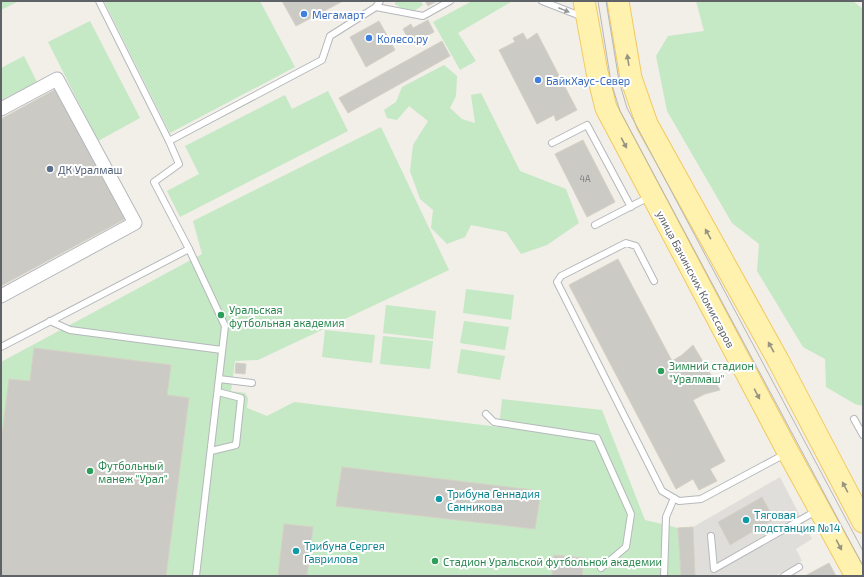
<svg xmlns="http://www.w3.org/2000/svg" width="864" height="577" font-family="'Exo 2',sans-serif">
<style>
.industrial{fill:#e0deda}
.green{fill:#c5e8c5}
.building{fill:#cccac5;stroke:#d6d1c6}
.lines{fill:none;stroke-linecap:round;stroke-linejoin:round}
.lane-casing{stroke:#b5b8bc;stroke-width:8}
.street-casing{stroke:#b5b8bc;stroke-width:15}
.primary-casing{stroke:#f2c960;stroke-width:23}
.lane{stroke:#fff;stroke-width:6}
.street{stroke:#fff;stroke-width:13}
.primary{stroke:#fff2af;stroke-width:21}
.tram{stroke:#b6b7b8;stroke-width:1}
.oneway{fill:#979a9d}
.oneway2{fill:#979581}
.shop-dot{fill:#3f7fe0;stroke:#fff;stroke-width:1.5}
.service-dot{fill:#5c6f8a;stroke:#fff;stroke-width:1.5}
.leisure-dot{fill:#2e9e5b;stroke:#fff;stroke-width:1.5}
.culture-dot{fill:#0f9aa8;stroke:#fff;stroke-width:1.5}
.labels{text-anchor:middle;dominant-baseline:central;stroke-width:4;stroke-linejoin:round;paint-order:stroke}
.number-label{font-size:9px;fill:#7a7d7f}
.shop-label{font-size:11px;fill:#366cbe;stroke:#fff;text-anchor:start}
.service-label{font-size:11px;fill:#4e5e75;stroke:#fff;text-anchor:start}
.street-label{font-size:11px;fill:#5f6368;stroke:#fff}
.leisure-label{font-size:11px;fill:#27864d;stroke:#fff;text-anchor:start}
.culture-label{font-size:11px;fill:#0d838f;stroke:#fff;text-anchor:start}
</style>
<rect width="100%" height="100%" fill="#f1efe8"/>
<path class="industrial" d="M780 477 812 539 796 549 802 561 775 576H681L678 528 693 527Z"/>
<g class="green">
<path d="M1 1H19L1 10Z"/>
<path d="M104 1H260L295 67 170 133Z"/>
<path d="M395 1H421L423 5 414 11 401 8 395 4Z"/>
<path d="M472 1 511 2 458 33 476 61 460 70 433 22Z"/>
<path d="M696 1H853L863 9V406L855 404 826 387 825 359 803 347 757 271 759 244 732 223 667 111 656 56 668 36 704 31Z"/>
<path d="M90 21 140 118 98 141 48 42Z"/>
<path d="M24 56 37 82 1 100V68Z"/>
<path d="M444 65 457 76 456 96 450 108 462 119 475 123 471 95 481 93 520 171 566 189 579 223 547 245 521 254 506 232 471 225 465 237 447 244 431 228 433 210 420 199 410 171 413 145 428 121 409 106 397 120 387 118 384 110 396 102 402 87Z"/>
<path d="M328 91 348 131 180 217 167 191 199 174 185 146 285 95 292 109Z"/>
<path d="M381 127 449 270 258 360 235 361 231 391 245 393 248 398 247 408 267 416 294 402 499 427 502 399 602 410 645 520 678 528 681 576H1V362L202 254 193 221Z"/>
<path d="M466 289 514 295 511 320 463 313Z"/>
<path d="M386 305 436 311 433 339 383 333Z"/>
<path d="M464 321 509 327 505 350 460 343Z"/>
<path d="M325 330 375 335 372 363 322 357Z"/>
<path d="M383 336 433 341 430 369 380 364Z"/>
<path d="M461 349 505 356 500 380 457 373Z"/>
</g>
<g class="building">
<path d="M282 1H343L296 26Z"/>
<path d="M425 1H437L428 6Z"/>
<path d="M428 20 434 32 411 44 403 29 411 24 413 28Z"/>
<path d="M379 21 395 50 366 67 350 37Z"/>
<path d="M523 33 527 40 537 33 577 110 556 121 554 115 537 124 499 50 515 42 513 38Z"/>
<path d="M442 41 450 56 348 113 339 98Z"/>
<path d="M56 89 125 219 1 286V119Z"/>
<path d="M583 140 615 202 587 217 555 154Z"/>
<path d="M618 259 672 361 682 355 693 345 720 390 705 394 693 400 725 461 710 469 717 481 699 490 693 479 676 489 569 285Z"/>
<path d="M34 348 171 365 167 395 189 398 166 576H1V442L9 379 30 381Z"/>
<path d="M236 363 246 364 245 374 235 373Z"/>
<path d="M342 467 541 491 535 529 336 506Z"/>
<path d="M762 497 774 519 730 545 718 522Z"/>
<path d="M284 524 313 527 307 576H278Z"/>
<path d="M693 527 695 576H681L678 528Z"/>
<path d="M554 555 584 558 582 576H552Z"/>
<path d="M829 563 836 576H805Z"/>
</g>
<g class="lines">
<defs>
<g id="lane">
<path d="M99 1 169 141 322 60 330 36 376 7 380 1"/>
<path d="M542 1 583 17"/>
<path d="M376 7 423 16 450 1"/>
<path d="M169 141 179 164 154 182 189 249 225 326 196 576"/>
<path d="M552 143 587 125 631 207"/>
<path d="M595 225 649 197"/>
<path d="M654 281 636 246 626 243 561 276 557 282 662 491 679 501 701 499 785 454"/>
<path d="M50 321 70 330 222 350"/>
<path d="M1 347 189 249"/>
<path d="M219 379 252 383"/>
<path d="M486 414 494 422 597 438 631 514 626 547 601 568"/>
<path d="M854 419 863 435"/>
<path d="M211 451 236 445 241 398 218 392"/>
<path d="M711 536 714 569 816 511"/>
<path d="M664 576 666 517 674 498"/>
<path d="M784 576 799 567"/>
</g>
<path id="street" d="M1 109 57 79 135 223 1 296"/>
<g id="primary">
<path d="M584 1 597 72 606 108 788 452 856 576"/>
<path d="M618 1 631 78 647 124 778 360 863 522"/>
</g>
</defs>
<use href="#lane" class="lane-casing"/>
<use href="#street" class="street-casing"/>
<use href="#primary" class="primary-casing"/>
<use href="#lane" class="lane"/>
<use href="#street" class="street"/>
<use href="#primary" class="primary"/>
<g class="tram">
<path d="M598 1 611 82 620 111 863 566"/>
<path d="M606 1 619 81 627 108 863 551"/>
</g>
</g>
<defs><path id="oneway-solid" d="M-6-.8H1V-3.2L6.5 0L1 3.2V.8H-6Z"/></defs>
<use class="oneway" href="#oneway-solid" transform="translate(564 10) rotate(22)"/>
<g class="oneway2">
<use href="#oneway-solid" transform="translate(628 60) rotate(-99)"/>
<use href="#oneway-solid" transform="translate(624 143) rotate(62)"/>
<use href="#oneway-solid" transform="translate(708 234) rotate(-119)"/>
<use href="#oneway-solid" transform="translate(771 347) rotate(-119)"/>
<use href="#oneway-solid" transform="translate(757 394) rotate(62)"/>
<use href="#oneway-solid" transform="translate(845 487) rotate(-118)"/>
<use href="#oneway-solid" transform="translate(839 545) rotate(62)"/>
</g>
<g class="shop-dot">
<circle cx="304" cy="14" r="4"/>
<circle cx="369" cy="38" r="4"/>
<circle cx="538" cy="80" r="4"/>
</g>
<circle class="service-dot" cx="50" cy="169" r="4"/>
<g class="leisure-dot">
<circle cx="221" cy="315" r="4"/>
<circle cx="661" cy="371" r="4"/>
<circle cx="90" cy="471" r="4"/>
<circle cx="435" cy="561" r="4"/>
</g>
<g class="culture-dot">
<circle cx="439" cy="499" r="4"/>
<circle cx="746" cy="520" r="4"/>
<circle cx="296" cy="551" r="4"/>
</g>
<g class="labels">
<g class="number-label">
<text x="585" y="178">4А</text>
</g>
<g class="shop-label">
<text x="312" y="14">Мегамарт</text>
<text x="377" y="38">Колесо.ру</text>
<text x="546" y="80">БайкХаус-Север</text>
</g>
<g class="service-label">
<text x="58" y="169">ДК Уралмаш</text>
</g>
<g class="street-label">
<text transform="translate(696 279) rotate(62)">улица Бакинских Комиссаров</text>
</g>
<g class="leisure-label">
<text x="229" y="309">Уральская<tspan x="229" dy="13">футбольная академия</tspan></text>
<text x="669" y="365">Зимний стадион<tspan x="669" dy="13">"Уралмаш"</tspan></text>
<text x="98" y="465">Футбольный<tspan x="98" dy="13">манеж "Урал"</tspan></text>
<text x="443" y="561">Стадион Уральской футбольной академии</text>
</g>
<g class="culture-label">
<text x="447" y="493">Трибуна Геннадия<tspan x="447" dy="13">Санникова</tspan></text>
<text x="754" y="514">Тяговая<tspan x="754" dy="13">подстанция №14</tspan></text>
<text x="304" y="545">Трибуна Сергея<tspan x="304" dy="13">Гаврилова</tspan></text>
</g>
</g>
<rect width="864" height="577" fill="none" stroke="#5f6368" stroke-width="4"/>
</svg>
